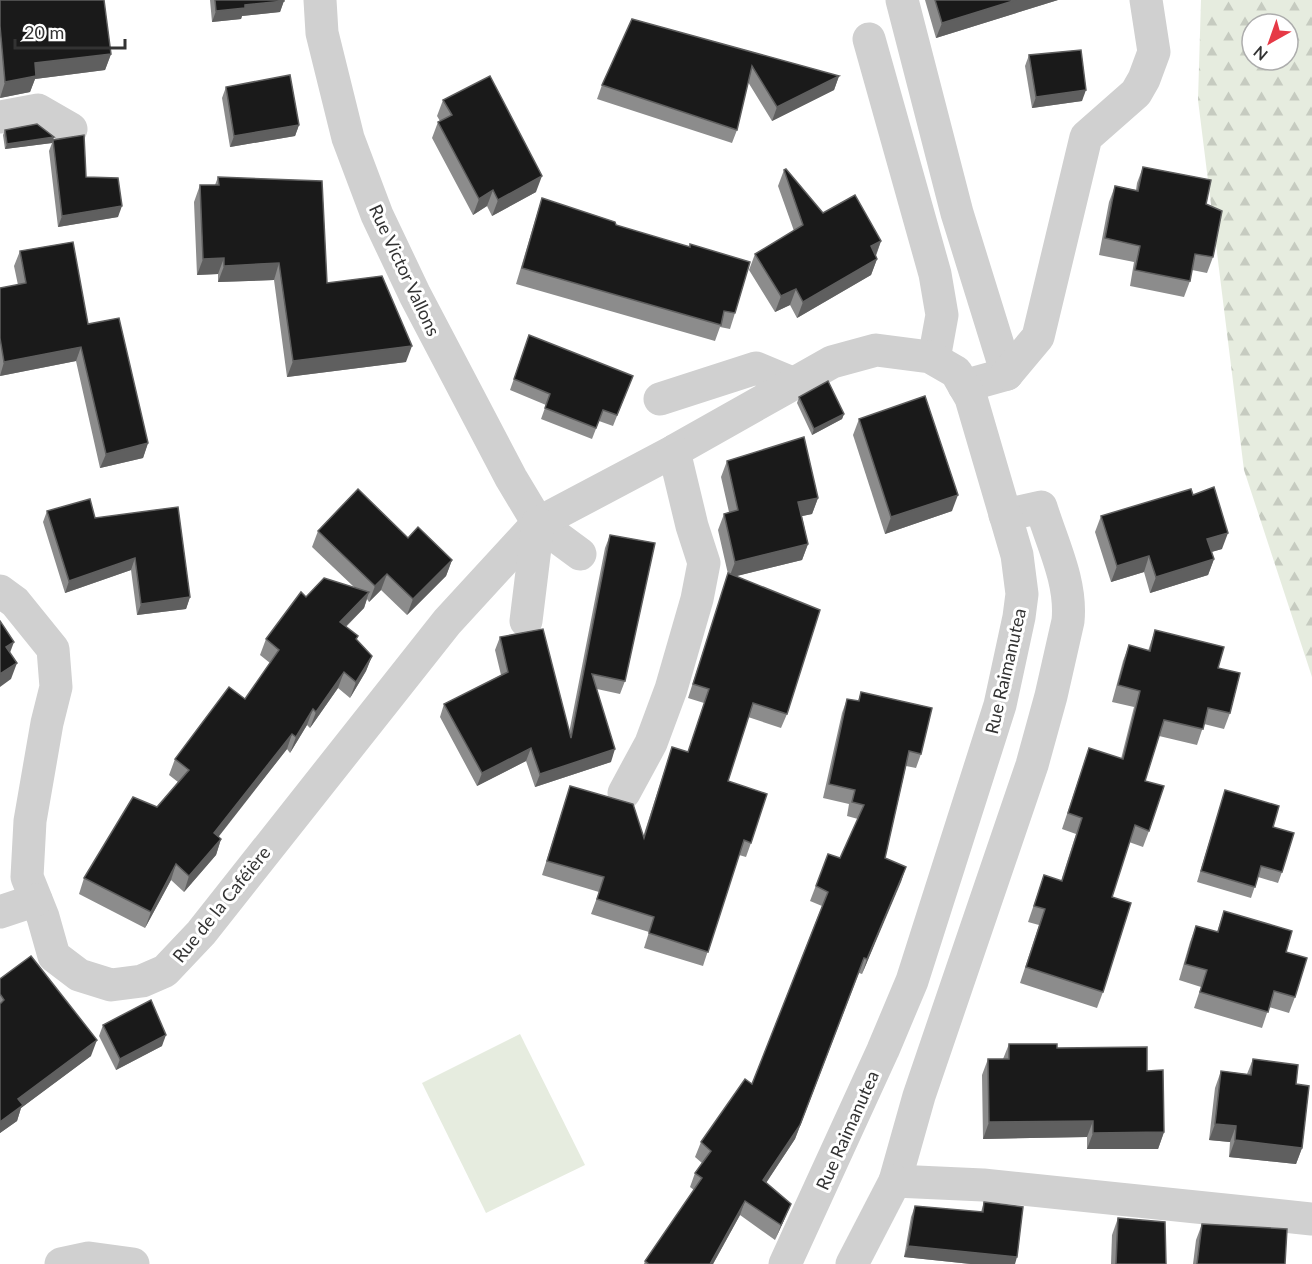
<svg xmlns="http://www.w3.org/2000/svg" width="1312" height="1264" font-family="Lato,sans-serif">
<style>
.green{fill:#e6ecdf}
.forest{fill:url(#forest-firs);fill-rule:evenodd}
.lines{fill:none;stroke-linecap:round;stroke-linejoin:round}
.street{stroke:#d0d0d0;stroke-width:33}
.wall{fill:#8c8c8c}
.shaded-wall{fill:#5f5f5f}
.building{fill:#1a1a1a;stroke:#5f5f5f;stroke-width:1.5}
.labels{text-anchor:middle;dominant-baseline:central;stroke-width:6;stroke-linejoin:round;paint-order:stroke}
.street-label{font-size:18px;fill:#333;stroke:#fff}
</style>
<defs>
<pattern id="forest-firs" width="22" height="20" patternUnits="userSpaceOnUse" patternTransform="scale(1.5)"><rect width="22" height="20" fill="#e6ecdf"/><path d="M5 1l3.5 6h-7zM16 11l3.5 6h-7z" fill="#c6cbc0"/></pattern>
</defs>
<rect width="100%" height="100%" fill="#fff"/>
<path class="green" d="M520 1034 585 1165 486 1213 422 1083Z"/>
<path class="forest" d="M1201 0H1312V677L1244 470 1198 100ZM1252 24H1288V60H1252Z"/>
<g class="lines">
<g class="street">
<path d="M320 0 322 33 348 138 377 215 415 295 511 478 538 523 580 554"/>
<path d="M902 0 957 213 1007 374 964 386"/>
<path d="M869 39 935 274 942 315 934 359"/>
<path d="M0 117 38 110 71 129"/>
<path d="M1007 374 1038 337 1086 137 1136 93 1144 79 1154 52 1146 0"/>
<path d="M660 399 756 368 792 383"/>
<path d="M1005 515 1041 507C1052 543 1072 582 1068 621L1051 696 1032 765 919 1096 895 1181 983 1185 1312 1219"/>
<path d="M0 591 15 602 53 649 56 687 47 723 30 821 27 877 43 917 54 956 79 975 111 985 142 981 165 971 201 933 447 622 538 523 674 451 832 362 876 350 930 357 956 372 971 398 1017 555 1022 594 1019 617 1000 705 912 981 883 1050 785 1264"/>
<path d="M526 621 538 523"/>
<path d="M624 793 651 743 671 689 697 599 704 563 692 526 674 451"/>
<path d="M0 912 36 900"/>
<path d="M61 1264 89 1258 133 1264"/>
<path d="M852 1264 895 1181"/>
</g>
</g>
<g class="wall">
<path d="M0 0 111 54 105 70 35 79 30 92 0 98Z"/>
<path d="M210 0H284L280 12 242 16 241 19 212 22Z"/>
<path d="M925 0H1058L936 38Z"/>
<path d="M632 19 839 76 834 90 772 121 748 82 737 130 732 143 597 99 602 85Z"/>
<path d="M1029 55 1082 101 1032 108 1025 66Z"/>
<path d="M226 87 299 125 295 136 230 147 222 98Z"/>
<path d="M443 100 536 192 492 216 487 206 473 215 432 138 438 122 440 121 437 116Z"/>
<path d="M5 130 54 137 53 140 86 177 118 217 58 227 49 151 52 143 5 149 3 135Z"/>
<path d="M1143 167 1206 204 1213 257 1207 273 1192 270 1190 281 1184 297 1130 286 1134 262 1099 255 1109 202 1115 186 1136 190 1137 183Z"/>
<path d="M784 170 823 213 881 241 876 256 877 259 871 275 797 318 790 305 775 312 749 270 755 254 794 231 778 186Z"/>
<path d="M218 177 327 283 406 362 287 377 274 280 218 282V274L197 275 194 202 200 185H215Z"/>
<path d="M542 198 616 225 689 247 690 244 735 313 730 329 720 327 715 341 516 284 537 214Z"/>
<path d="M20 251 88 324 148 443 143 458 100 468 76 361 0 376V288L18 285 14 266Z"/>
<path d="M529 335 633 376 613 426 599 421 592 439 541 419 546 405 510 390Z"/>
<path d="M799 397 844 414 842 419 812 435 797 403Z"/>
<path d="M859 419 952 511 885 534 853 435Z"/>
<path d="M727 461 818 498 812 514 802 516 808 544 802 560 736 576 787 714 781 728 748 717 728 781 751 843 746 857 739 855 703 966 644 948 649 932 591 914 599 892 542 875 570 786 643 837 672 747 688 752 704 703 688 698 728 574 718 530 724 514 729 512 721 477Z"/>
<path d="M1193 495 1222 549 1211 552 1214 559 1208 575 1150 593 1144 572 1111 582 1095 532 1101 516Z"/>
<path d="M47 511 95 518 190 597 186 609 137 615 131 570 65 593 43 522Z"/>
<path d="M318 531 408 538 452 560 446 576 407 615 381 590 369 602 367 599 364 608 346 627 358 636 356 640 372 656 366 671 350 698 338 688 310 728 307 725 290 753 287 749 218 836 221 839 216 855 184 892 171 880 145 928 79 894 84 878 157 807 178 782 169 775 175 759 245 699 270 663 260 655 266 639 306 597 354 587 312 547Z"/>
<path d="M610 535 625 681 620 694 597 689 611 762 535 787 526 761 477 786 440 717 444 704 501 675 495 650 500 637 569 733 605 548Z"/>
<path d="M1155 630 1218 668 1230 713 1224 729 1204 724 1197 745 1159 736 1145 781 1149 831 1143 847 1129 842 1112 897 1103 992 1097 1008 1020 983 1039 925 1028 922 1044 875 1061 881 1076 834 1062 829 1089 748 1121 759 1134 707 1112 702 1123 661 1129 645 1148 651Z"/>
<path d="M861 692 921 754 916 768 906 766 885 858 906 867 862 974 859 973 795 1139 766 1183 785 1218 775 1240 740 1215 713 1264H644L645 1261 694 1190 690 1187 695 1173 702 1163 695 1157 701 1142 752 1084 822 906 810 901 828 854 840 858 858 819 847 816 849 804 823 798 842 713 847 699 858 701Z"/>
<path d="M1225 790 1273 827 1282 872 1278 883 1258 877 1251 898 1197 882Z"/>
<path d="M1224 911 1286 952 1295 997 1289 1013 1269 1007 1262 1028 1194 1008 1201 987 1179 980 1190 942 1196 926 1217 932Z"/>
<path d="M0 979 91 1056 21 1108 17 1121 0 1133Z"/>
<path d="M103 1025 162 1046 116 1070 99 1036Z"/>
<path d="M1009 1044 1057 1048 1147 1071 1164 1132 1158 1149H1087V1137L983 1139 982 1075 988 1059H1003Z"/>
<path d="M1253 1059 1296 1084 1302 1148 1296 1164 1229 1157 1230 1142 1209 1140 1215 1088 1221 1071 1247 1074Z"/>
<path d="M984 1202 1015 1264H971L904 1257 911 1217 915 1206 981 1212Z"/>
<path d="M1118 1218 1166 1264H1111L1112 1235Z"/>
<path d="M1202 1224 1285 1264H1193L1196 1240Z"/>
</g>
<g class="shaded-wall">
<path d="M1016 0H1058L936 38 942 23Z"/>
<path d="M284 1 280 12 242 16 241 19 212 22 216 11 245 5Z"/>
<path d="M111 54 105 70 35 79 30 92 0 98 5 82 35 63Z"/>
<path d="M839 76 834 90 772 121 777 107Z"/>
<path d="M1086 90 1082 101 1032 108 1036 97Z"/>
<path d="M299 125 295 136 230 147 234 136Z"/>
<path d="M54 137 52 143 5 149 7 144Z"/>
<path d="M542 176 536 192 492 216 498 200Z"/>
<path d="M493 190 487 206 473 215 479 199Z"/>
<path d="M122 206 118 217 58 227 62 216Z"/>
<path d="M881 241 875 257 871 246Z"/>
<path d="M224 258 218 274 197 275 203 259Z"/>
<path d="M877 259 871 275 797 318 803 302Z"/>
<path d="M279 263 274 280 218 282 224 266Z"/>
<path d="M796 289 790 305 775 312 781 296Z"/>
<path d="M412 346 406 362 287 377 293 361Z"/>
<path d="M81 347 76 361 0 376 4 362Z"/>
<path d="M844 414 842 419 812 435 814 429Z"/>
<path d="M148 443 143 458 100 468 106 454Z"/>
<path d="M958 495 952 511 885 534 891 517Z"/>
<path d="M818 498 812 514 793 518 798 502Z"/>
<path d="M1228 533 1222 549 1201 555 1207 539Z"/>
<path d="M808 544 802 560 729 578 735 562Z"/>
<path d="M1149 556 1144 572 1111 582 1117 566Z"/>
<path d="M135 558 131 570 65 593 69 581Z"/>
<path d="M1214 559 1208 575 1150 593 1156 577Z"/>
<path d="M452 560 446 576 407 615 413 599Z"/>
<path d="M387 574 381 590 369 602 375 586Z"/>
<path d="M369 592 364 608 334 638 340 622Z"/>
<path d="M190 597 186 609 137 615 141 604Z"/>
<path d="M14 642 8 658 6 647Z"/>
<path d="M372 656 366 671 350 698 356 682Z"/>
<path d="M17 663 11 679 0 687V674Z"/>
<path d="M344 672 338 688 310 728 316 712Z"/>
<path d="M313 709 307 725 290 753 296 737Z"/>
<path d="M292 734 287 749 209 849 214 833Z"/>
<path d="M531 748 526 761 477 786 482 773Z"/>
<path d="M615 749 611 762 535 787 540 774Z"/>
<path d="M221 839 216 855 184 892 189 876Z"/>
<path d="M176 864 171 880 145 928 151 912Z"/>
<path d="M906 867 901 882 862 974 867 959Z"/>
<path d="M864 958 795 1139 758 1195 763 1180Z"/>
<path d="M166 1035 162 1046 116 1070 120 1059Z"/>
<path d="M97 1040 91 1056 21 1108 17 1121 0 1133V1122L18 1099Z"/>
<path d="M1093 1121 1087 1137 983 1139 989 1122Z"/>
<path d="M1215 1124 1236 1126 1230 1142 1209 1140Z"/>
<path d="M1164 1132 1158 1149H1087L1093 1133Z"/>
<path d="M1235 1140 1302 1148 1296 1164 1229 1157Z"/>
<path d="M745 1201 740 1215 713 1264H710Z"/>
<path d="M791 1204 785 1218 775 1240 781 1225Z"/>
<path d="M908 1246 1017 1257 1015 1264H971L904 1257Z"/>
</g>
<g class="building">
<path d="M0 0H104L111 54 35 63 36 76 5 82 0 26Z"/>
<path d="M215 0H284V1L245 5V8L216 11Z"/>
<path d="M935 0H1016L942 23Z"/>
<path d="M632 19 839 76 777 107 752 66 737 130 602 85Z"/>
<path d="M1081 50 1086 90 1036 97 1029 55Z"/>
<path d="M290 75 299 125 234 136 226 87Z"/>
<path d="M490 76 542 176 498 200 493 190 479 199 438 122 452 115 443 100Z"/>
<path d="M37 124 54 137 7 144 5 130Z"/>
<path d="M84 135 86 177 118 178 122 206 62 216 53 140Z"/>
<path d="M1143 167 1211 180 1206 204 1222 211 1213 257 1195 254 1190 281 1135 270 1140 246 1105 238 1115 186 1138 191Z"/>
<path d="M786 169 823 213 855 195 881 241 871 246 877 259 803 302 796 289 781 296 755 254 803 225 784 170Z"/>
<path d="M218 177 322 181 327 283 382 276 412 346 293 361 279 263 224 266V258L203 259 200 185H219Z"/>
<path d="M542 198 615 222 616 225 690 247V244L750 262 735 313 724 311 721 325 522 268Z"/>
<path d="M73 242 88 324 119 318 148 443 106 454 81 347 4 362 0 338V288L26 283 20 251Z"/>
<path d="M529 335 633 376 617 415 603 410 596 428 545 408 550 394 514 379Z"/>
<path d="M828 381 844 414 814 429 799 397Z"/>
<path d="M925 396 958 495 891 517 859 419Z"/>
<path d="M804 437 818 498 798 502 808 544 735 562 724 514 738 510 727 461Z"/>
<path d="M1214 487 1228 533 1207 539 1214 559 1156 577 1149 556 1117 566 1101 516 1191 489 1193 495Z"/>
<path d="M358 489 408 538 418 527 452 560 413 599 387 574 375 586 318 531Z"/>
<path d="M90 499 95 518 178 507 190 597 141 604 135 558 69 581 47 511Z"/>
<path d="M610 535 655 543 625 681 592 674 615 749 540 774 531 748 482 773 444 704 508 672 500 637 543 629 571 738Z"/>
<path d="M728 573 820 610 787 714 753 703 728 781 767 794 751 843 744 840 708 952 649 933 654 917 597 899 604 877 547 861 570 786 633 804 644 838 672 747 688 752 709 689 693 684Z"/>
<path d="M324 578 369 592 340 622 358 636 356 639 372 656 356 682 344 672 316 712 313 709 296 737 292 734 214 833 221 839 189 876 176 864 151 912 84 878 133 797 157 807 189 770 175 759 229 687 245 699 279 650 266 639 301 592 306 597Z"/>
<path d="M0 621 14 642 6 647 17 663 0 674Z"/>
<path d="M1155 630 1224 647 1218 668 1240 673 1230 713 1208 708 1203 729 1164 720 1145 781 1164 786 1149 831 1135 825 1112 897 1131 903 1103 992 1026 967 1045 909 1034 906 1044 875 1062 881 1082 818 1068 813 1089 748 1123 759 1140 691 1118 685 1129 645 1150 651Z"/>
<path d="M861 692 932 708 921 754 909 751 885 858 906 867 867 959 864 958 800 1125 763 1180 791 1204 781 1225 745 1201 710 1264H649L645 1261 702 1178 695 1173 711 1151 701 1142 745 1079 752 1084 828 892 816 886 828 854 840 858 864 805 852 802 855 790 829 784 847 699 859 701Z"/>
<path d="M1225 790 1279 806 1273 827 1294 833 1282 872 1261 866 1255 887 1201 871Z"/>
<path d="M1224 911 1292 931 1286 952 1307 958 1295 997 1274 991 1268 1012 1200 992 1207 970 1185 964 1196 926 1218 932Z"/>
<path d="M31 956 97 1040 18 1099 23 1105 0 1122V1004L4 1000 0 994V979Z"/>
<path d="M151 1000 166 1035 120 1059 103 1025Z"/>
<path d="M1009 1044H1057V1048L1147 1047V1071L1163 1070 1164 1132 1093 1133V1121L989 1122 988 1059H1009Z"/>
<path d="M1253 1059 1298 1065 1296 1084 1309 1086 1302 1148 1235 1140 1236 1126 1215 1124 1221 1071 1251 1075Z"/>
<path d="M984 1202 1023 1207 1017 1257 908 1246 915 1206 983 1212Z"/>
<path d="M1118 1218 1165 1222 1166 1264H1116Z"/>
<path d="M1202 1224 1287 1229 1285 1264H1197Z"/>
</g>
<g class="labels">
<g class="street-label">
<text transform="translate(405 270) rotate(65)">Rue Victor Vallons</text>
<text transform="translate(1005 671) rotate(-77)">Rue Raimanutea</text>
<text transform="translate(221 904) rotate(-51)">Rue de la Caféière</text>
<text transform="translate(847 1130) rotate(-66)">Rue Raimanutea</text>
</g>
</g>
<g transform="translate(1270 42) rotate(220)"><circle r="28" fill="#ffffff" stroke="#adadad" stroke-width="1.5"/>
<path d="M0-4.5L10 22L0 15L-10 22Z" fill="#e63946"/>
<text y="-9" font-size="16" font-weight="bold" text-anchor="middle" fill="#333333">N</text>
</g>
<path d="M15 39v9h110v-9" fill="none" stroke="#333333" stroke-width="3"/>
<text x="24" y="39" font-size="18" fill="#333333" stroke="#ffffff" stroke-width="4.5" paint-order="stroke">20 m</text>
</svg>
